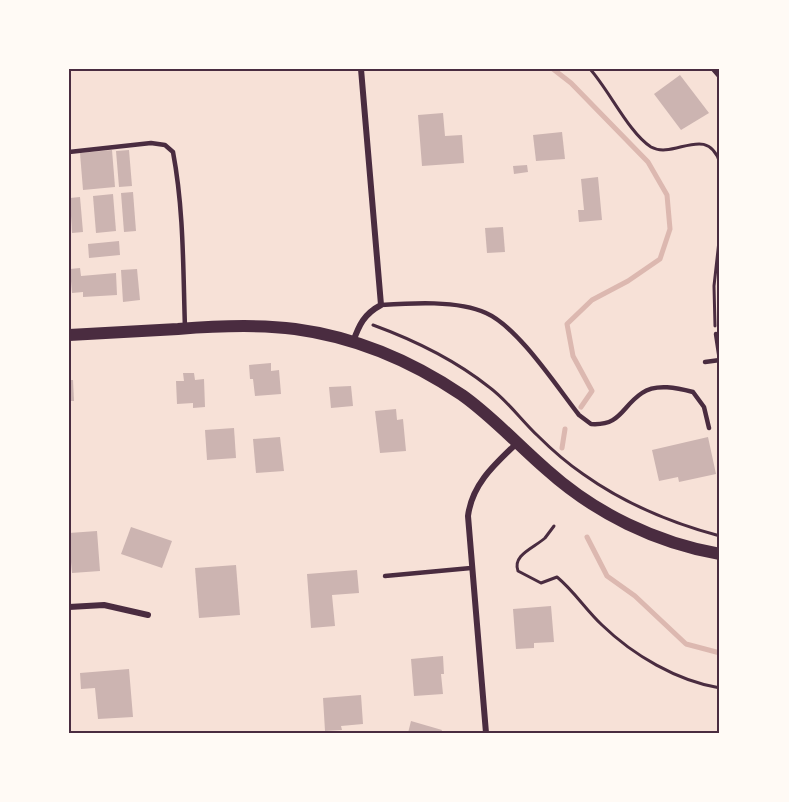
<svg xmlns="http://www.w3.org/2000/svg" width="789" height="802" font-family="'DejaVu Sans',sans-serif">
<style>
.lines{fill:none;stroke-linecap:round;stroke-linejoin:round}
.stream{stroke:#dcb8b0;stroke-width:5}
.building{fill:#ccb4b1}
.path{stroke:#4a2c40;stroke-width:3}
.service{stroke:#4a2c40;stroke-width:4.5}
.minor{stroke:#4a2c40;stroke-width:6}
.secondary{stroke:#4a2c40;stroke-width:12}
.neatline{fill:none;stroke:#4a2c40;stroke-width:2}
</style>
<rect width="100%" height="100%" fill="#f7e1d7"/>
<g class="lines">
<g class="stream">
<path d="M553 69 571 83 648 162 667 195 670 229 660 259 628 281 592 300 567 324 573 356 592 391 581 407"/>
<path d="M562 448 565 429"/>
<path d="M587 537 607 576 635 596 686 644 720 653"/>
</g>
</g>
<g class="building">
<path d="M680 75 709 113 681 130 654 94Z"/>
<path d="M443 113 445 136 462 135 464 163 422 166 418 115Z"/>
<path d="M562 132 565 159 536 161 533 135Z"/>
<path d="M112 150 115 187 83 190 80 153Z"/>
<path d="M129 150 132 186 119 187 116 151Z"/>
<path d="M527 165 528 172 514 174 513 166Z"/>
<path d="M598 177 602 220 579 222 578 210H584L581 179Z"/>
<path d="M133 192 136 231 124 232 121 193Z"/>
<path d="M113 194 116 231 96 233 93 196Z"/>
<path d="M80 197 83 232 72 233 70 198Z"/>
<path d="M503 227 505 252 487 253 485 228Z"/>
<path d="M119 241 120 255 89 258 88 244Z"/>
<path d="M80 268 81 276 116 273 117 295 83 297V292L72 293 70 269Z"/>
<path d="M137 269 140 300 123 302 121 270Z"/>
<path d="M271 363V371L279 370 281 394 255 396 253 379H250L249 365Z"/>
<path d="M183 373H194L195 380 204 379 205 407 193 408V403L177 404 176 381H184Z"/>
<path d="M69 380H73L74 401H69Z"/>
<path d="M351 386 353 406 331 408 329 387Z"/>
<path d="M396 409 397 420 403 419 406 451 380 453 375 411Z"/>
<path d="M234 428 236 458 207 460 205 430Z"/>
<path d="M280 437 284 471 256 473 253 439Z"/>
<path d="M708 437 716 474 679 482 678 477 659 481 652 450Z"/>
<path d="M131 527 172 541 162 568 121 554Z"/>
<path d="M97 531 100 571 72 573 71 562H69V533Z"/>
<path d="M236 565 240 615 199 618 195 568Z"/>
<path d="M357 570 359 593 332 595 335 626 311 628 307 574Z"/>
<path d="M551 606 554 642 534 643V648L516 649 513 609Z"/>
<path d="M443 656 444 674H441L443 694 414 696 411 659Z"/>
<path d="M129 669 133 717 98 719 95 688 81 689 80 673Z"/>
<path d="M361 695 363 724 341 726 342 730 325 731 323 698Z"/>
<path d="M411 721 442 730 441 733H408Z"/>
</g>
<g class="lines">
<g class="path">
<path d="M590 69C609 90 629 133 651 147 674 160 707 123 720 163"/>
<path d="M373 325C414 340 455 360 489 387 508 401 521 420 538 436 552 450 567 463 583 474 625 504 671 523 720 536"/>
<path d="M715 326 714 286 720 232"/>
<path d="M554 526C551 530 548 534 545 538 534 548 512 555 518 571L541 583 557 577C574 591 586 610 602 625 633 655 677 681 720 688"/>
</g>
<g class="service">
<path d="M69 152 151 143 165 145 173 152C184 210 183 270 185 328"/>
<path d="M381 305C411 303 458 300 486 313 518 327 557 387 579 415L591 424C621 426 621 407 642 393 656 383 678 388 693 392L704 407 709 428"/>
<path d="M716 334 720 360"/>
<path d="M705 362 720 360"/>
<path d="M385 576 471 568"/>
</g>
<g class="minor">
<path d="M714 69 720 76"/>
<path d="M353 342C359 325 364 314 381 305L361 69"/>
<path d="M69 607 104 605 148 615"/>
<path d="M486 733 468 516C472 484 495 464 517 443"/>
</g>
<path class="secondary" d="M69 335C105 333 141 331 178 329 216 326 257 324 295 329 355 337 413 362 462 395 493 417 519 446 547 470 595 513 656 543 720 554"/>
</g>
<rect width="789" height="802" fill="none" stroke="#fffaf5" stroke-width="141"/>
<rect x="70" y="70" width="648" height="662" class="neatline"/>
</svg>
